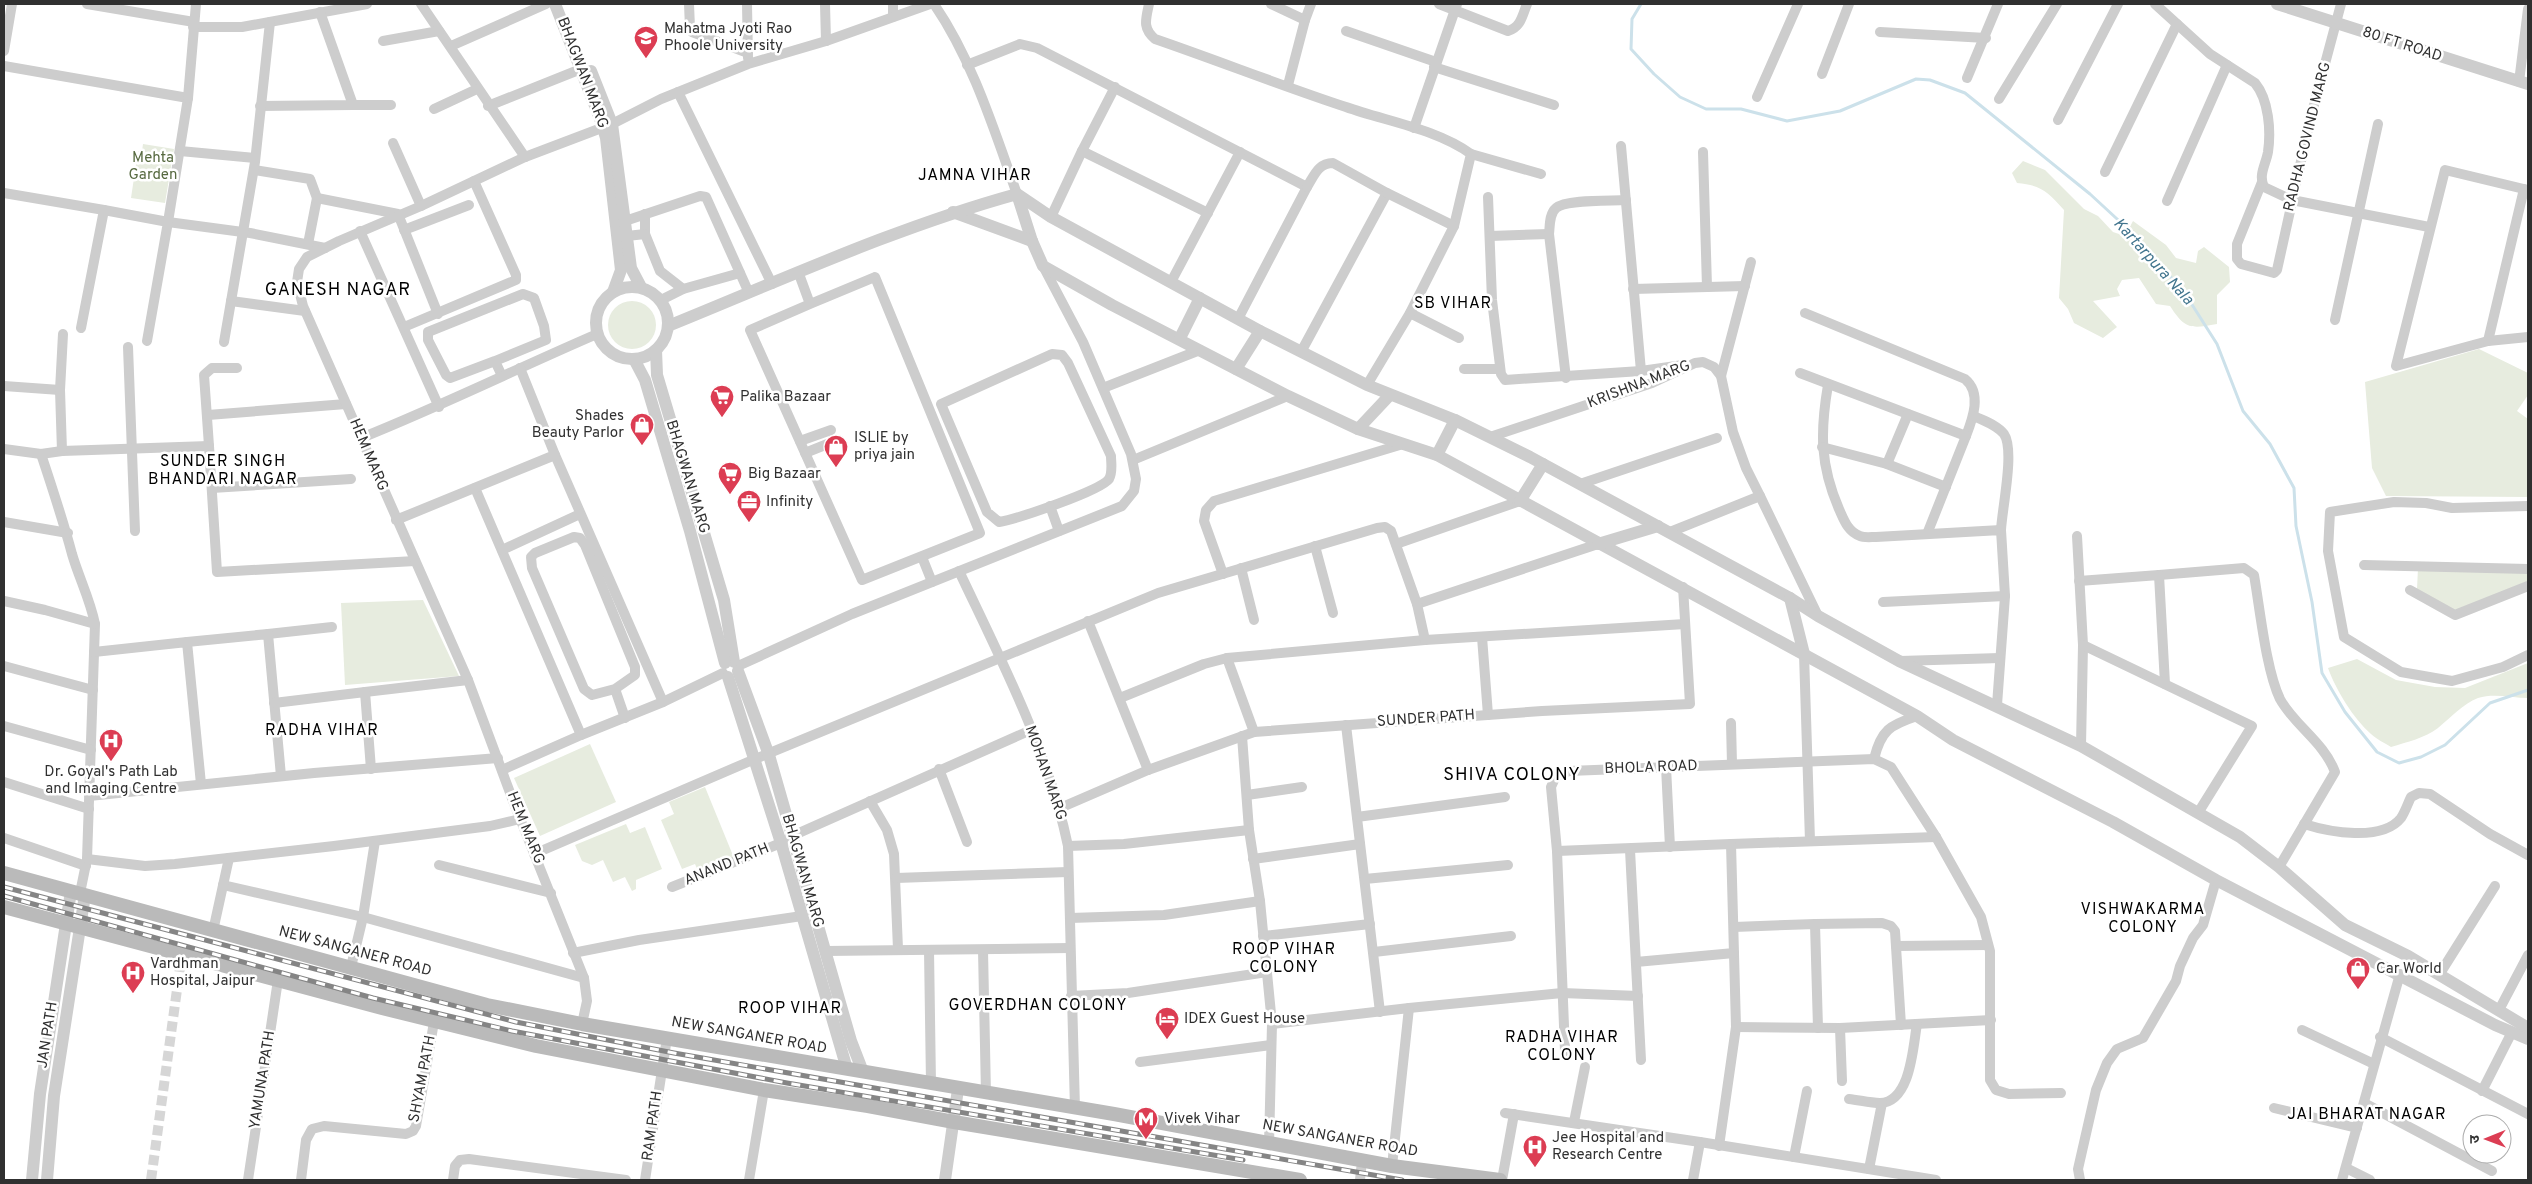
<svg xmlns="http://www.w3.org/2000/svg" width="2532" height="1184" font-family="Overpass,'Noto Sans Devanagari',sans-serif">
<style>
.green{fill:#e7ecdf}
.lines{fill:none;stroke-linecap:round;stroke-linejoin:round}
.stream{stroke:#cce1ea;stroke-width:3}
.minor-tunnel{stroke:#d6d6d6;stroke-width:10;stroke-dasharray:10 5;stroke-linecap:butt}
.minor{stroke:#cdcdcd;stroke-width:10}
.tertiary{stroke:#cdcdcd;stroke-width:12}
.secondary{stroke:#bababa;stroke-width:14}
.rail-casing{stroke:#858585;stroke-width:5}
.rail{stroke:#fff;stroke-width:3;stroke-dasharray:9;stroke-linecap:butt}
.labels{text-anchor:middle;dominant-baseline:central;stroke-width:5;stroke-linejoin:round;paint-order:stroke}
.poi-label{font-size:15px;fill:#303030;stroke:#fff;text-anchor:start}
.street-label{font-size:15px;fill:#303030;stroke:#fff}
.park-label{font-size:15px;fill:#56693f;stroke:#fff}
.neighbourhood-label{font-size:16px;letter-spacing:1px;fill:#000;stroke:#fff}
.water-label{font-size:16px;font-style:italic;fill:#42758e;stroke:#fff}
.quarter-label{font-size:18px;letter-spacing:1px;fill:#000;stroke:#fff}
</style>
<rect width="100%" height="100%" fill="#fff"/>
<g class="green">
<path d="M143 144 174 149 165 203 131 198 138 151H142Z"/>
<path d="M2023 161 2045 170 2084 209 2098 216 2113 232 2125 236 2133 221 2166 245 2176 258 2196 263 2198 251 2204 247 2229 267 2230 282 2217 295V324C2190 329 2185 329 2170 306L2156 304 2139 278 2122 280 2117 289 2120 296 2093 301 2117 327 2103 338 2074 323 2068 309 2059 298 2064 210C2048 192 2041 185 2017 183L2012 173Z"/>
<circle cx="632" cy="325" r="24"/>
<path d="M2479 349 2528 373V395L2517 411 2528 419V497L2386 496 2372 468 2365 382Z"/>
<path d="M2418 568 2528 573V581L2455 611 2417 589Z"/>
<path d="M423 600 459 676 345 685 341 603Z"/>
<path d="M2357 659 2396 680 2435 687 2465 688 2528 663V698C2512 698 2494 693 2478 698 2463 704 2450 718 2438 728 2425 738 2407 742 2391 747 2385 743 2376 739 2371 734 2353 718 2336 690 2328 668Z"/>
<path d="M590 744 616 802 540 836 514 778Z"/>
<path d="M705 787 734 858 699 873 695 864 682 869 661 820 674 814 669 802Z"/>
<path d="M626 824 630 833 645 827 662 869 636 880V889L632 891 625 877 613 882 603 860 592 865 582 861 575 845Z"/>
</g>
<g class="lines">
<path class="stream" d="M1641 4 1632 19 1631 49 1654 74 1680 97 1706 109H1741L1787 121 1840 111 1916 79 1930 80 1965 93 2090 194 2129 230 2184 292 2217 344 2243 411 2270 444 2294 488 2296 526 2312 602 2322 673 2345 712 2377 752 2399 763 2421 757 2445 745 2490 703 2528 690"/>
<path class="minor-tunnel" d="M151 1180 182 953"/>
<g class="minor">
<path d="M87 4 194 22"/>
<path d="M421 4 525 157"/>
<path d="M689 4 690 28 692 32 748 53"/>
<path d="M747 4 748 58"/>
<path d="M825 4 826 41"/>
<path d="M893 4V17"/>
<path d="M934 4C973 61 994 130 1017 194"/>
<path d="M1149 4C1146 19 1142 28 1155 39 1219 61 1282 86 1346 107 1385 121 1437 129 1471 154L1454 226"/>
<path d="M1271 4 1305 20 1311 4"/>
<path d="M1439 4 1508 31C1521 27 1522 16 1527 4"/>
<path d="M2155 4 2210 54 2255 83C2269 100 2271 131 2268 152 2266 164 2258 175 2264 187L2292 200 2429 227"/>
<path d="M193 27H242L367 4"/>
<path d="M1346 31 1436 62"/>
<path d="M1880 32 1986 38"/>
<path d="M383 41 439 31"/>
<path d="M451 46 546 4"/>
<path d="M4 51 12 4"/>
<path d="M967 65 1020 44 1037 48 1307 187 1238 319"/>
<path d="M4 66 188 98 168 222 250 233 325 248"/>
<path d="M1434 67 1554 105"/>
<path d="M1822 74 1849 4"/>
<path d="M1967 78 1998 4"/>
<path d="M2519 82 2528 9"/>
<path d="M1288 85 1305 20"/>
<path d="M678 92 772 284"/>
<path d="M1757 97 1798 4"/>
<path d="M188 98 196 4"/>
<path d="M1999 99 2057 4"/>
<path d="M353 105H391"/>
<path d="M260 106 353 105 320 12"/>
<path d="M488 106 581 69"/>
<path d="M434 109 477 89"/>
<path d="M2058 120 2118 4"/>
<path d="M1414 128 1457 4"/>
<path d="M393 143 421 206"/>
<path d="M1621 146 1641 371"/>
<path d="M180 151 255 158"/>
<path d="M1082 151 1208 213"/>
<path d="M1703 152 1707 287"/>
<path d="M1471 154 1541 174"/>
<path d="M254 170 310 179 317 198"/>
<path d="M2105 172 2177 24"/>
<path d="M2262 182 2237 244V259L2241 264 2274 273 2277 270 2311 116 2341 4"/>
<path d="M2528 190 2445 170 2396 366 2488 341 2528 337"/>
<path d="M4 193 104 210 81 328"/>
<path d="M1488 197 1492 300 1501 374 1505 380 1641 371 1683 365"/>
<path d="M2167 201 2227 65"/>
<path d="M104 210 168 222 147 341"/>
<path d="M645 214V234"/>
<path d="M1051 217 1082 151 1115 87"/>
<path d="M625 221 700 196 706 197 749 293"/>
<path d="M404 230 469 205"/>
<path d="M360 231 439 407"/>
<path d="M627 236 645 234 660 271 683 289"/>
<path d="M1490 236 1549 234"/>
<path d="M308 244 317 198 398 214 438 314"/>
<path d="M799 274 810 304 750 330 862 580 980 533 875 277 810 304"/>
<path d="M1171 282 1240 152"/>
<path d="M1633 289 1745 286"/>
<path d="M661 300 683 289 740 273"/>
<path d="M231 301 305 311"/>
<path d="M1410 313 1459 338"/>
<path d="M1805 313 1965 379C1982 393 1973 418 1966 436"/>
<path d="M2335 320 2378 124"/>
<path d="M404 327 516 280V275L474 181"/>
<path d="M2488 341 2524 189"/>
<path d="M224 342 255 162 270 22"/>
<path d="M128 347 135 531"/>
<path d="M1301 352 1387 193 1333 163C1318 163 1314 176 1307 187"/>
<path d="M1052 354 1062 355 1068 363 1111 456C1111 463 1113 472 1109 479 1100 491 1017 519 999 522L987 512 941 404Z"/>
<path d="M495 361 546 340 544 326 534 298 523 294 428 332V340L446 375 450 378 495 361 502 376"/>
<path d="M1464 369H1500"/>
<path d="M1800 373 1966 436 1927 534"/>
<path d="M1721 376 1751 262"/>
<path d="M1566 378 1549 234C1550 226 1549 214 1556 208 1566 199 1611 201 1626 200"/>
<path d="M1367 385 1410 313 1454 226 1387 193"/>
<path d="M1828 385C1820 432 1820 465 1839 509 1844 520 1848 532 1860 536 1864 538 1871 537 1876 537L2001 530 2005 596 1997 705"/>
<path d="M4 386 60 390"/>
<path d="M1103 388 1200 350"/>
<path d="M208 415 346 404"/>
<path d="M1974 416C1984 421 1997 425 2004 434 2015 450 2002 509 2001 530"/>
<path d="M1490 437 1652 383 1695 363 1703 362 1714 367 1721 376 1733 432 1746 468 1760 496"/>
<path d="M361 438C441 406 518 368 597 334"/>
<path d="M800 441 831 430"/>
<path d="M209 446 204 375 212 368H237"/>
<path d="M1822 447 1887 464 1946 487"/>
<path d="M4 449 41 454 62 451 209 446 217 572 415 561"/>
<path d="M62 451 60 390 63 334"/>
<path d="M805 453 835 441"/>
<path d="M41 454C52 487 63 520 72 554 79 578 90 599 95 624L87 859 80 893"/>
<path d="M555 455 663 702"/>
<path d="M1133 460 1288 396"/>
<path d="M1887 464 1908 414"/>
<path d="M1580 484 1717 438"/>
<path d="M212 488 351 479"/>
<path d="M475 488 581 735 502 770"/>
<path d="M1050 506 1059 531"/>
<path d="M2528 506 2452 508 2426 503 2394 502 2330 512 2328 551 2344 637 2401 672 2452 681 2503 667 2528 655"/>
<path d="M396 520 555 455 520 368"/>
<path d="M4 522 68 533"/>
<path d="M1670 532 1760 496 1818 616"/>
<path d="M2077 536 2083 645 2081 746"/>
<path d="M1396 544 1520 501"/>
<path d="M1315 546 1333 613"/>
<path d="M502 550 580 514"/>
<path d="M922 557 932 582"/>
<path d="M2364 565 2528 569"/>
<path d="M1241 568 1254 620"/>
<path d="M959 571C1001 660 1048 750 1068 846L1075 1109"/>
<path d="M1223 574 1204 521 1206 510 1214 501 1403 444"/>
<path d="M2159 575 2244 568 2254 575C2260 609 2266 670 2280 699 2294 725 2324 742 2335 772L2279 867"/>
<path d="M2079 581 2159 575 2165 684"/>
<path d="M2410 590 2455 615 2528 586"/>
<path d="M4 601 45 610 95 624"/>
<path d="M1883 602 2005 596"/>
<path d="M1417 604 1598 544"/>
<path d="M1088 621 1148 770"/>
<path d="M268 634 332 627"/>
<path d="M1482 637 1488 715"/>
<path d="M187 642 268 634 281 776"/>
<path d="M2083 645 2252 726 2198 813"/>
<path d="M94 652 187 642 201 784"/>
<path d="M1804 654 1810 841"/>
<path d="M1227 658 1425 640 1685 624"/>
<path d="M1900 661 2000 658"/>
<path d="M4 666 93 690"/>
<path d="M738 666 852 614 1122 506 1134 491 1136 479 1131 454 1083 342 1043 266"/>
<path d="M615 689 635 675V667L585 545 580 538 574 537 535 553 531 557 532 568 584 689 592 695 615 689 625 718"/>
<path d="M365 692 468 680"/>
<path d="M1120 698 1204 664 1227 658 1254 732"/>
<path d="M274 703 365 692 371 769"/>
<path d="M1731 723 1732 764"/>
<path d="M1346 725 1380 1012"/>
<path d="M4 726 91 750"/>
<path d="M581 735 663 702 723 673"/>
<path d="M1242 736 1249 830 1260 901 1272 1024 1269 1144"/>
<path d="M1874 759C1881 730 1890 725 1917 716"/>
<path d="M1666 767 1670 847"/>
<path d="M939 769 967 842"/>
<path d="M4 782 89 809"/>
<path d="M1247 795 1302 787"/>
<path d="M89 796 314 773 498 758"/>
<path d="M870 801 887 830 894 854 898 949"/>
<path d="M1060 808 1148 770 1254 732 1542 711 1690 704 1683 587"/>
<path d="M1357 817 1505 797"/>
<path d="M2304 824C2329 832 2382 842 2401 818 2405 812 2408 803 2411 797L2419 793 2430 794 2490 834 2528 855"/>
<path d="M4 838 86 866"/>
<path d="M1731 844 1936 837"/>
<path d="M1068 846 1124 844 1249 830"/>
<path d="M1630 850 1641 1060"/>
<path d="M1557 851 1731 844 1736 1027 1719 1146"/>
<path d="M534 854 755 759 1158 593 1377 528 1385 527 1391 531 1417 604 1425 640"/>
<path d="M87 859 145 866 175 864 334 846 490 826 520 819"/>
<path d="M1253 859 1360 844"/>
<path d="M439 865 551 893"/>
<path d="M896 878 1068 872"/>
<path d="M1365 879 1508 865"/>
<path d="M223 885 363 917 584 978"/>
<path d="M672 887 781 843 792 836 1031 730"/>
<path d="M1070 918 1164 915 1260 901"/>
<path d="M1815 924 1882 923 1891 926 1895 931 1901 1025"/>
<path d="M1734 927 1815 924 1818 1028"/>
<path d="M213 931 229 858"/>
<path d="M1263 936 1370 924"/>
<path d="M1896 946 1988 945"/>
<path d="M929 950 931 1084"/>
<path d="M983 950 986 1094"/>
<path d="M826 951 1070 948"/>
<path d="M1374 952 1511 936"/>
<path d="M573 953 639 940 802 916"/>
<path d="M1636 962 1734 953"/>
<path d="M351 967 363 917 375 841"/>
<path d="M2439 975 2495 886"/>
<path d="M1071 996 1128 993 1267 972"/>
<path d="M1409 1008 1562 993 1638 996"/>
<path d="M2499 1010 2528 955"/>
<path d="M582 1024 587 1001 584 978 515 806 468 680 303 306 297 282 299 269 307 257 339 241 421 206 525 157 612 124 661 99 748 64 826 41 930 4"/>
<path d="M1272 1024 1409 1008 1392 1166"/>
<path d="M1736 1027 1840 1028 1991 1020"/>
<path d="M1840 1028 1842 1081"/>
<path d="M2302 1030 2374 1064"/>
<path d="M2380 1037 2528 1114"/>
<path d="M1565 1051 1557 851 1551 787 1556 776 1569 771 1874 759 1891 767 1936 837 1981 917 1990 951V1080L1996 1090 2009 1094 2061 1093"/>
<path d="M1140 1062 1271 1045"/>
<path d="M2482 1091 2512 1032"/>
<path d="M1849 1099C1859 1100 1870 1103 1880 1103 1911 1102 1913 1046 1917 1024"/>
<path d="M2364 1103 2492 1171"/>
<path d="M2274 1108 2357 1128"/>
<path d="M1505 1113 1700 1142 1693 1180"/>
<path d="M1574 1122 1585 1067"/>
<path d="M1700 1142 1936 1180"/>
<path d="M1794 1157 1807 1091"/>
<path d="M2346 1168 2370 1180"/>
<path d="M1869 1169 1882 1103"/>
<path d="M248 1180 278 980"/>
<path d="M301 1180 306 1140 312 1129 324 1126 406 1134 413 1131 416 1126 434 1022"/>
<path d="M453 1180 455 1166 460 1160 469 1159 626 1180"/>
<path d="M645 1180 667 1038"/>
<path d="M749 1180 764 1090"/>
<path d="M1360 1180 1362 1161"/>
<path d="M1502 1180 1514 1114"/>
<path d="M2080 1180 2078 1169 2096 1090 2107 1063 2117 1049 2143 1038 2176 981 2180 966 2193 938 2203 925 2216 880"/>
<path d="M2342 1180 2400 974"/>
</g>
<g class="tertiary">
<path d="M555 4 601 121 606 138 621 270 613 292"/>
<path d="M2277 4 2528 84"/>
<path d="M591 71 612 124 631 268 641 287"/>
<path d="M1017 194 1032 241 1043 266 1112 305 1288 396 1358 429 1437 455 1917 716 1953 740 2113 822 2216 880 2495 1025 2528 1039"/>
<path d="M953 212 1032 241"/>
<circle cx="632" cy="323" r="36"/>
<path d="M668 326C784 279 897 227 1017 194L1051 217 1260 331 1367 385 1455 420 1530 457 1790 598 1818 616 1899 661 2081 746 2240 837 2279 867 2345 925 2408 956 2528 1028"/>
<path d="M1180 338 1200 298"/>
<path d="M656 350 657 375 724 600 734 662"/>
<path d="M634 359 645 380 690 531 725 663"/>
<path d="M1236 369 1260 331"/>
<path d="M1358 429 1389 396"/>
<path d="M1437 455 1455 420"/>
<path d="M1520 501 1543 464"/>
<path d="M1598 544 1658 526"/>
<path d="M1790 598 1804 654"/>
<path d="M738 671 769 755 851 1041 863 1072"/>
<path d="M728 677 781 843 847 1069"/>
<path d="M32 1180 40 1094 71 891"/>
<path d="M47 1180 54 1096 85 895"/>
<path d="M945 1180 958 1089"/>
</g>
<g class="secondary">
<path d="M4 873 487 1005 582 1024 1114 1114 1392 1166 1500 1180"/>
<path d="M4 907 382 1008 536 1046 764 1090 868 1106 954 1122 1300 1180"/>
</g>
<defs>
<g id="rail">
<path d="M4 887 516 1022 674 1053 1402 1180"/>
<path d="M4 896 373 998 512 1031 787 1083 1243 1160"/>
</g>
</defs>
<use href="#rail" class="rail-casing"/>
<use href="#rail" class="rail"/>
</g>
<defs>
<symbol id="university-pin" viewBox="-11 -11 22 30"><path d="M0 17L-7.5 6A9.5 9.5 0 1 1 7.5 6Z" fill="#dc3d53" stroke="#fff"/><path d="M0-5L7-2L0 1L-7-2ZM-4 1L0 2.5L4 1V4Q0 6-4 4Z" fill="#fff"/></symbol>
<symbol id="supermarket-pin" viewBox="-11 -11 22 30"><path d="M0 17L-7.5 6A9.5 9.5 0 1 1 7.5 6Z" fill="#dc3d53" stroke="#fff"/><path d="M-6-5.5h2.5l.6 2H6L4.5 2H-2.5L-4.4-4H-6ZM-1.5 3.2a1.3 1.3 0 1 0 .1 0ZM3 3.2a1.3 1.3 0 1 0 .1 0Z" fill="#fff"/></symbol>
<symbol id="shop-pin" viewBox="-11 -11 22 30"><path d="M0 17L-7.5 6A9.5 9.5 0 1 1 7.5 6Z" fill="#dc3d53" stroke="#fff"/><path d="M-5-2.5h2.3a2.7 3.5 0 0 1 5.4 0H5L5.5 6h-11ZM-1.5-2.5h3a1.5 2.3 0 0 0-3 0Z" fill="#fff"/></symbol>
<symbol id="office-pin" viewBox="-11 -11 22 30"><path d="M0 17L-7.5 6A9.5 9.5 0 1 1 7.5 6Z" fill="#dc3d53" stroke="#fff"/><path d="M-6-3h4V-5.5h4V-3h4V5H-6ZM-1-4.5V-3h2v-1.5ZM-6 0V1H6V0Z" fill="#fff"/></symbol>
<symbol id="hospital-pin" viewBox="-11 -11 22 30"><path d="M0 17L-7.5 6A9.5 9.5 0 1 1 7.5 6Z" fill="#dc3d53" stroke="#fff"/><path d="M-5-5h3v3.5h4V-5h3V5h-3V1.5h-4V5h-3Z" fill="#fff"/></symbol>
<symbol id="hotel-pin" viewBox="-11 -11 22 30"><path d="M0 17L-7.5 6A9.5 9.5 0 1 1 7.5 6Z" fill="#dc3d53" stroke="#fff"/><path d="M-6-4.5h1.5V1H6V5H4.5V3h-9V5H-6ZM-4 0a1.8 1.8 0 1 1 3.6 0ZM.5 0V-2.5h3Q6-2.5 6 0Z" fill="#fff"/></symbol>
<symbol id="metro-pin" viewBox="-11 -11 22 30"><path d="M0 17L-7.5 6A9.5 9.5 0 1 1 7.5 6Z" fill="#dc3d53" stroke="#fff"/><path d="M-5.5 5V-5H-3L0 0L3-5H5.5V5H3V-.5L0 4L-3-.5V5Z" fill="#fff"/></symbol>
</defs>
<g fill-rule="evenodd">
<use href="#university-pin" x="632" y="24" width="28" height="38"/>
<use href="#supermarket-pin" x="708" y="383" width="28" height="38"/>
<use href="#shop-pin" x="628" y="411" width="28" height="38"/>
<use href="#shop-pin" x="822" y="433" width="28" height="38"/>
<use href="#supermarket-pin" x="716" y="460" width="28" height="38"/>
<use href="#office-pin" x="735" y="488" width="28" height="38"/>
<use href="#hospital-pin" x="97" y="727" width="28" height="38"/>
<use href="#shop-pin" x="2344" y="955" width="28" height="38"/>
<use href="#hospital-pin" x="119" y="959" width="28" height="38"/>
<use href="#hotel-pin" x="1153" y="1005" width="28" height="38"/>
<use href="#metro-pin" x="1132" y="1105" width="28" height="38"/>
<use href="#hospital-pin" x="1521" y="1133" width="28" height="38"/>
</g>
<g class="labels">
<g class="poi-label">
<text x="664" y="29">Mahatma Jyoti Rao<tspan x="664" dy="17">Phoole University</tspan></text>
<text x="740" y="397">Palika Bazaar</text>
<text x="624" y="416" text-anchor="end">Shades<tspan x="624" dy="17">Beauty Parlor</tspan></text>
<text x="854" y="438">ISLIE by<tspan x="854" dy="17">priya jain</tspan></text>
<text x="748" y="474">Big Bazaar</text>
<text x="766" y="502">Infinity</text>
<text x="111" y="772" text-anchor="middle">Dr. Goyal's Path Lab<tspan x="111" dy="17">and Imaging Centre</tspan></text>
<text x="150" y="964">Vardhman<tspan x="150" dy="17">Hospital, Jaipur</tspan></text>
<text x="2376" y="969">Car World</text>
<text x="1184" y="1019">IDEX Guest House</text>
<text x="1164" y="1119">Vivek Vihar</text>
<text x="1552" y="1138">Jee Hospital and<tspan x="1552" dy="17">Research Centre</tspan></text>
</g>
<g class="street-label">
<text transform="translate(2402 45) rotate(18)">80 FT ROAD</text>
<text transform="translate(582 73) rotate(69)">BHAGWAN MARG</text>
<text transform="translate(2308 137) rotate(-76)">RADHA GOVIND MARG</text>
<text transform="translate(1639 385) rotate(-21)">KRISHNA MARG</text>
<text transform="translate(368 455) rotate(67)">HEM MARG</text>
<text transform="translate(687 477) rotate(73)">BHAGWAN MARG</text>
<text transform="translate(1426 719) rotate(-4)">SUNDER PATH</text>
<text transform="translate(1651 768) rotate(-2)">BHOLA ROAD</text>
<text transform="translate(1045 773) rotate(71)">MOHAN MARG</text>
<text transform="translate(525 828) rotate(68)">HEM MARG</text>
<text transform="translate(727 865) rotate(-22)">ANAND PATH</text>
<text transform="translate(802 871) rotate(74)">BHAGWAN MARG</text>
<text transform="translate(355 952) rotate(15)">NEW SANGANER ROAD</text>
<text transform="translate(48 1035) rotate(-81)">JAN PATH</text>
<text transform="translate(749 1036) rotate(10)">NEW SANGANER ROAD</text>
<text transform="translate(423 1079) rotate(-79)">SHYAM PATH</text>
<text transform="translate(263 1080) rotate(-81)">YAMUNA PATH</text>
<text transform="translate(653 1126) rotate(-82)">RAM PATH</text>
<text transform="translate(1340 1139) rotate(10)">NEW SANGANER ROAD</text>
</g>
<g class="park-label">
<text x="153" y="158">Mehta<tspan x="153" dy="17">Garden</tspan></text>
</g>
<g class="neighbourhood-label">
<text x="975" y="176">JAMNA VIHAR</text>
<text x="1453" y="304">SB VIHAR</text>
<text x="223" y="462">SUNDER SINGH<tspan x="223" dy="18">BHANDARI NAGAR</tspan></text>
<text x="322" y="731">RADHA VIHAR</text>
<text x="2143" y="910">VISHWAKARMA<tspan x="2143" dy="18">COLONY</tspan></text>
<text x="1284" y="950">ROOP VIHAR<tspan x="1284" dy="18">COLONY</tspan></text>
<text x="1038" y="1006">GOVERDHAN COLONY</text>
<text x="790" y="1009">ROOP VIHAR</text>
<text x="1562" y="1038">RADHA VIHAR<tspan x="1562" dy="18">COLONY</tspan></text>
<text x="2367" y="1115">JAI BHARAT NAGAR</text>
</g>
<g class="water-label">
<text transform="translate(2153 262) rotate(48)">Kartarpura Nala</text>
</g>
<g class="quarter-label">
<text x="338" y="290">GANESH NAGAR</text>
<text x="1512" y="775">SHIVA COLONY</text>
</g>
</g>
<rect width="2532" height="1184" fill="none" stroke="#303030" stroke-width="10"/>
<g transform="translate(2487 1139) rotate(269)"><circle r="24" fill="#ffffff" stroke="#acacac"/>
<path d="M0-4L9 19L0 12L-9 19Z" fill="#dc3d53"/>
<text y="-8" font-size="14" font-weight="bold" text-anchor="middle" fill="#303030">उ</text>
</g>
</svg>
